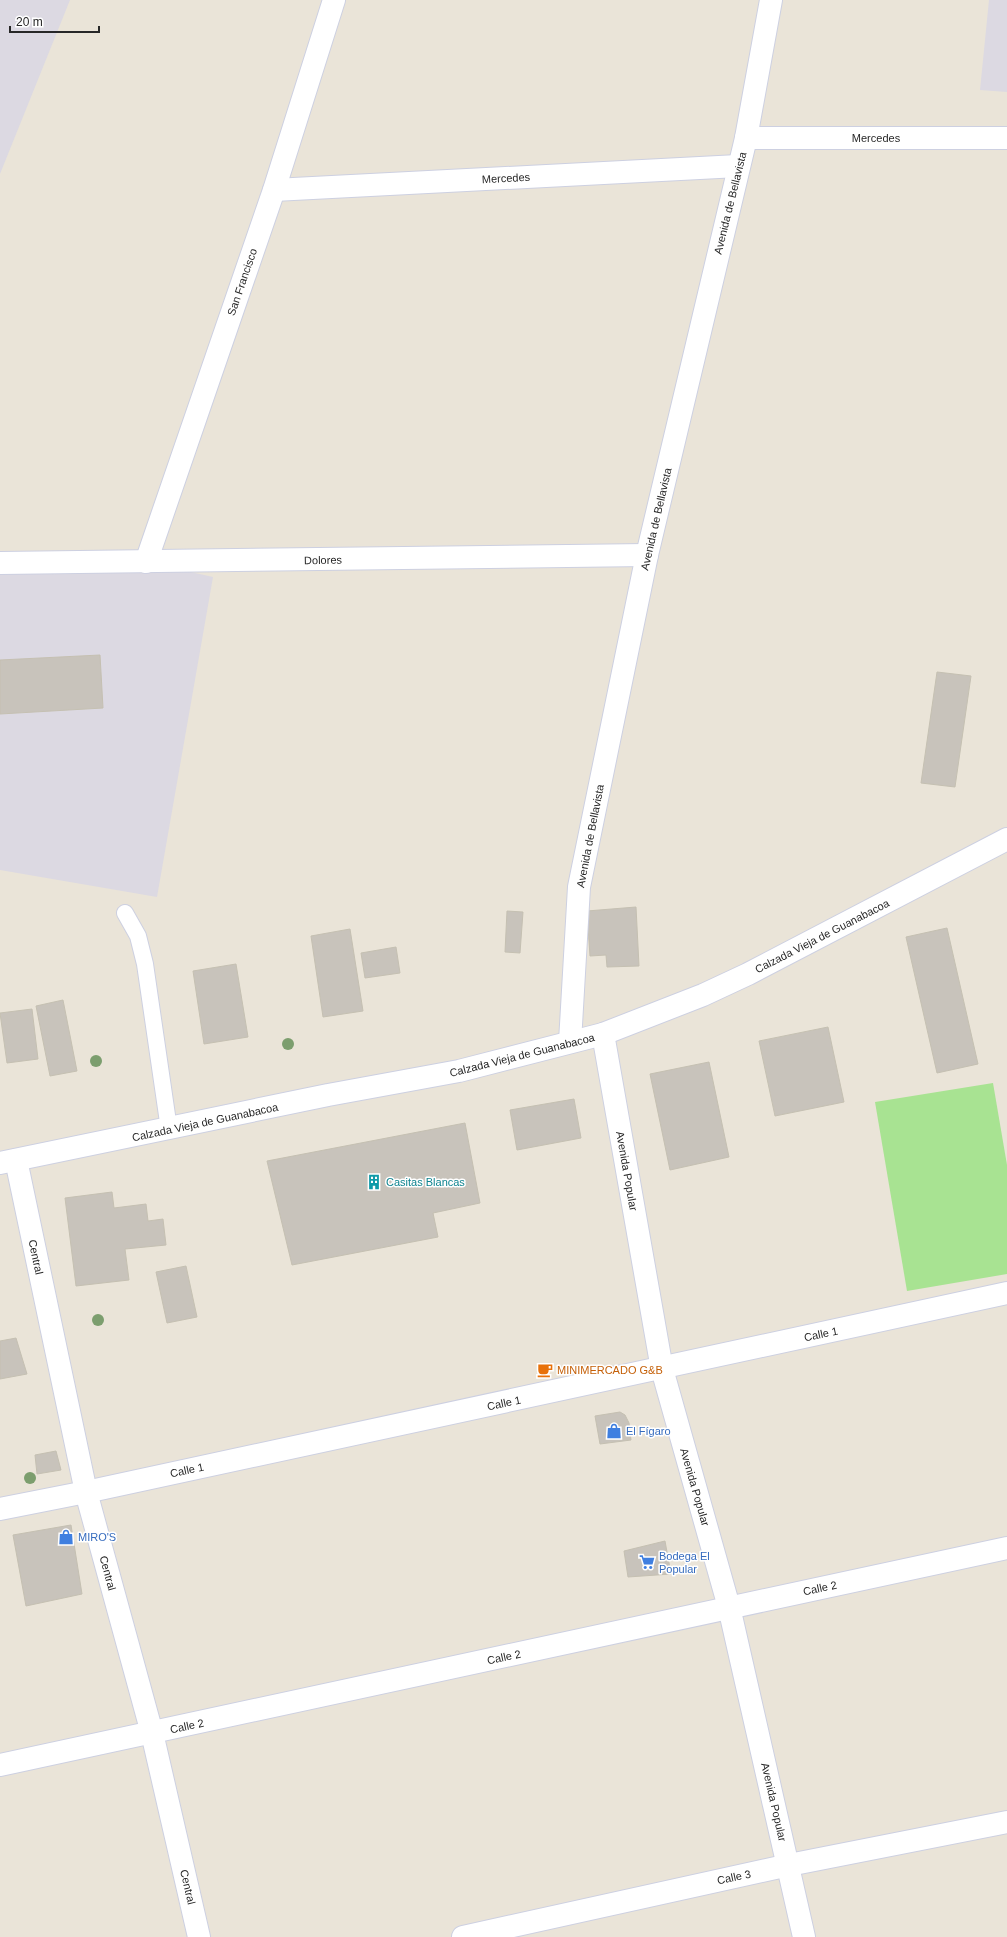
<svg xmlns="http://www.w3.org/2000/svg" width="1007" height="1937" font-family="Helvetica,sans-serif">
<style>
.industrial{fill:#dcd9e2}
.green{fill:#a8e392}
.building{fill:#c8c3bb;stroke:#c5c0b2}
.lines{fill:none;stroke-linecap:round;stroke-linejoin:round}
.lane-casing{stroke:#cdd0e1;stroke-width:18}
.street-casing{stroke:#cdd0e1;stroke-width:24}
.secondary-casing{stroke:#cdd0e1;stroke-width:24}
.lane{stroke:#fff;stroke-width:16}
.street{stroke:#fff;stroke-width:22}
.secondary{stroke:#fff;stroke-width:22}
.tree{fill:#7c9e6e}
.labels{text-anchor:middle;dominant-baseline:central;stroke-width:3;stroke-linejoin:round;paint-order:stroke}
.street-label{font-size:11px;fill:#272727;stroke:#fff}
.culture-label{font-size:11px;fill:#0d838f;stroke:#fff;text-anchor:start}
.food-label{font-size:11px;fill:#c56008;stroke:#fff;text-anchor:start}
.shop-label{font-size:11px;fill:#366cbe;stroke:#fff;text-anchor:start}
</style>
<rect width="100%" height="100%" fill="#eae4d8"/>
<g class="industrial">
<path d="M0 0H70L0 174Z"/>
<path d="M989 0H1007V92L980 90Z"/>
<path d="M146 562 213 577 157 897 0 870V567Z"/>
</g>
<path class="green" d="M993 1083 1007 1165V1274L907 1291 875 1102Z"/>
<g class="building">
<path d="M100 655 103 708 0 714V660Z"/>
<path d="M937 672 971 676 955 787 921 783Z"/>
<path d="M636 907 639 966 607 967 606 955 590 956 587 911Z"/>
<path d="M507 911 523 912 520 953 505 952Z"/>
<path d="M947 928 978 1064 937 1073 906 937Z"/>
<path d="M350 929 363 1011 323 1017 311 936Z"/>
<path d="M396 947 400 973 365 978 361 953Z"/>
<path d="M236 964 248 1037 204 1044 193 971Z"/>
<path d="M63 1000 77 1071 50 1076 36 1006Z"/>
<path d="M32 1009 38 1059 7 1063 0 1013Z"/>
<path d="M828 1027 844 1102 775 1116 759 1041Z"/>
<path d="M709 1062 729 1157 670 1170 650 1074Z"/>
<path d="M574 1099 581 1138 517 1150 510 1110Z"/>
<path d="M465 1123 480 1203 433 1213 438 1237 292 1265 267 1161Z"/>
<path d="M112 1192 114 1208 146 1204 148 1221 163 1219 166 1245 125 1249 129 1280 76 1286 65 1198Z"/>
<path d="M186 1266 197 1317 167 1323 156 1272Z"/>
<path d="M16 1338 27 1374 0 1379V1341Z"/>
<path d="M620 1412 625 1415 629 1423 631 1440 600 1444 595 1416Z"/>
<path d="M56 1451 61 1470 37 1474 35 1455Z"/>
<path d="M71 1525 82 1594 26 1606 13 1535Z"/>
<path d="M665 1541 671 1574 628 1577 624 1551Z"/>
</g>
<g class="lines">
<defs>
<path id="lane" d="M125 913 138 936 145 964 169 1129"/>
<g id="street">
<path d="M746 138H1007"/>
<path d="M274 190 738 166"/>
<path d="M146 562 274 190 334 0"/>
<path d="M0 563 647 555"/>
<path d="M603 1034 662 1369 729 1607 804 1937"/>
<path d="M570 1042 579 887 647 555 746 138 771 0"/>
<path d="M16 1160 86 1492 152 1733 199 1937"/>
<path d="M0 1509 86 1492 1007 1293"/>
<path d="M0 1765 1007 1548"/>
<path d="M463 1937 789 1865 1007 1822"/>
</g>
<path id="secondary" d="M0 1163 328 1095 459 1071 603 1034 703 995 748 974 1007 839"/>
</defs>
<use href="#lane" class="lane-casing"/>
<use href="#street" class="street-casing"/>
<use href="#secondary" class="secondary-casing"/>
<use href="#lane" class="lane"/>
<use href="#street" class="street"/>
<use href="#secondary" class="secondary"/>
</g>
<g class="tree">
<circle cx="288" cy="1044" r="6"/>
<circle cx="96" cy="1061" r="6"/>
<circle cx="98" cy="1320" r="6"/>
<circle cx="30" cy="1478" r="6"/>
</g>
<defs>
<symbol id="building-bare" viewBox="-9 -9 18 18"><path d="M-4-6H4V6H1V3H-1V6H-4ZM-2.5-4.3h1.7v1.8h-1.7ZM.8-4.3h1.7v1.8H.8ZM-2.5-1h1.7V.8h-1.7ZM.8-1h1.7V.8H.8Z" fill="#0f9aa8" stroke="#fff" stroke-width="2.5" paint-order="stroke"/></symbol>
<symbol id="cafe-bare" viewBox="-9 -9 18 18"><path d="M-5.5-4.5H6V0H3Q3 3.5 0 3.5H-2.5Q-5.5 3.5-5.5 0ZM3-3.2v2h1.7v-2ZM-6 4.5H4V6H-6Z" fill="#e8710a" stroke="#fff" stroke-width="2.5" paint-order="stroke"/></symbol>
<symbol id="shop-bare" viewBox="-9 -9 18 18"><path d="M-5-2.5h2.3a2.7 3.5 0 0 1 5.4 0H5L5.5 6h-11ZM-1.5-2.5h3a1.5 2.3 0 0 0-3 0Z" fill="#3f7fe0" stroke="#fff" stroke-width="2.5" paint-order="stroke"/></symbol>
<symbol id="supermarket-bare" viewBox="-9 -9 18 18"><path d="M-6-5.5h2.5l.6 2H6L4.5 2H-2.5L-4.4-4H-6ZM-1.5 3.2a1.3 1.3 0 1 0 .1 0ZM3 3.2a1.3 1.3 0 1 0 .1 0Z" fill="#3f7fe0" stroke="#fff" stroke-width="2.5" paint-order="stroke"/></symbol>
</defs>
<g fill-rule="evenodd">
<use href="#building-bare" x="363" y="1171" width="22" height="22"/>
<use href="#cafe-bare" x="534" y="1359" width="22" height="22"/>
<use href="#shop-bare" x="603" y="1420" width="22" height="22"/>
<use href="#shop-bare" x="55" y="1526" width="22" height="22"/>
<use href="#supermarket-bare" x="636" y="1551" width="22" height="22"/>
</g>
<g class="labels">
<g class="street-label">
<text x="876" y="138">Mercedes</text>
<text transform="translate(506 178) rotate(-3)">Mercedes</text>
<text transform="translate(730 203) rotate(-76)">Avenida de Bellavista</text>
<text transform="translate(242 282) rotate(-71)">San Francisco</text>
<text transform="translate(656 519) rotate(-77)">Avenida de Bellavista</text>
<text transform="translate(323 560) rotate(-1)">Dolores</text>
<text transform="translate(590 836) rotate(-79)">Avenida de Bellavista</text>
<text transform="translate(822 936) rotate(-27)">Calzada Vieja de Guanabacoa</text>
<text transform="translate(522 1055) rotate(-14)">Calzada Vieja de Guanabacoa</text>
<text transform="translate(205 1122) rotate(-12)">Calzada Vieja de Guanabacoa</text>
<text transform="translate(627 1171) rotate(80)">Avenida Popular</text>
<text transform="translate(36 1257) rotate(78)">Central</text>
<text transform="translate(821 1334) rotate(-12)">Calle 1</text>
<text transform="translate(504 1403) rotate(-12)">Calle 1</text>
<text transform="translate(187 1470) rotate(-12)">Calle 1</text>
<text transform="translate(695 1487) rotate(74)">Avenida Popular</text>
<text transform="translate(108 1573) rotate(75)">Central</text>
<text transform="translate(820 1588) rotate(-12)">Calle 2</text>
<text transform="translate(504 1657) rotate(-12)">Calle 2</text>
<text transform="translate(187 1726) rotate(-12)">Calle 2</text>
<text transform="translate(774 1802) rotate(77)">Avenida Popular</text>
<text transform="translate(734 1877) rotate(-12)">Calle 3</text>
<text transform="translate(188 1887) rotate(77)">Central</text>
</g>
<g class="culture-label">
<text x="386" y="1182">Casitas Blancas</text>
</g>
<g class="food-label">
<text x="557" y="1370">MINIMERCADO G&amp;B</text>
</g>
<g class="shop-label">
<text x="626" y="1431">El Fígaro</text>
<text x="78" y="1537">MIRO'S</text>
<text x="659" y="1556">Bodega El<tspan x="659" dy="13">Popular</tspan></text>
</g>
</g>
<path d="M10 26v6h89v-6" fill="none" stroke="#272727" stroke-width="2"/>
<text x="16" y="26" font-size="12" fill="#272727" stroke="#ffffff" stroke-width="3" paint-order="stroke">20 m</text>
</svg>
